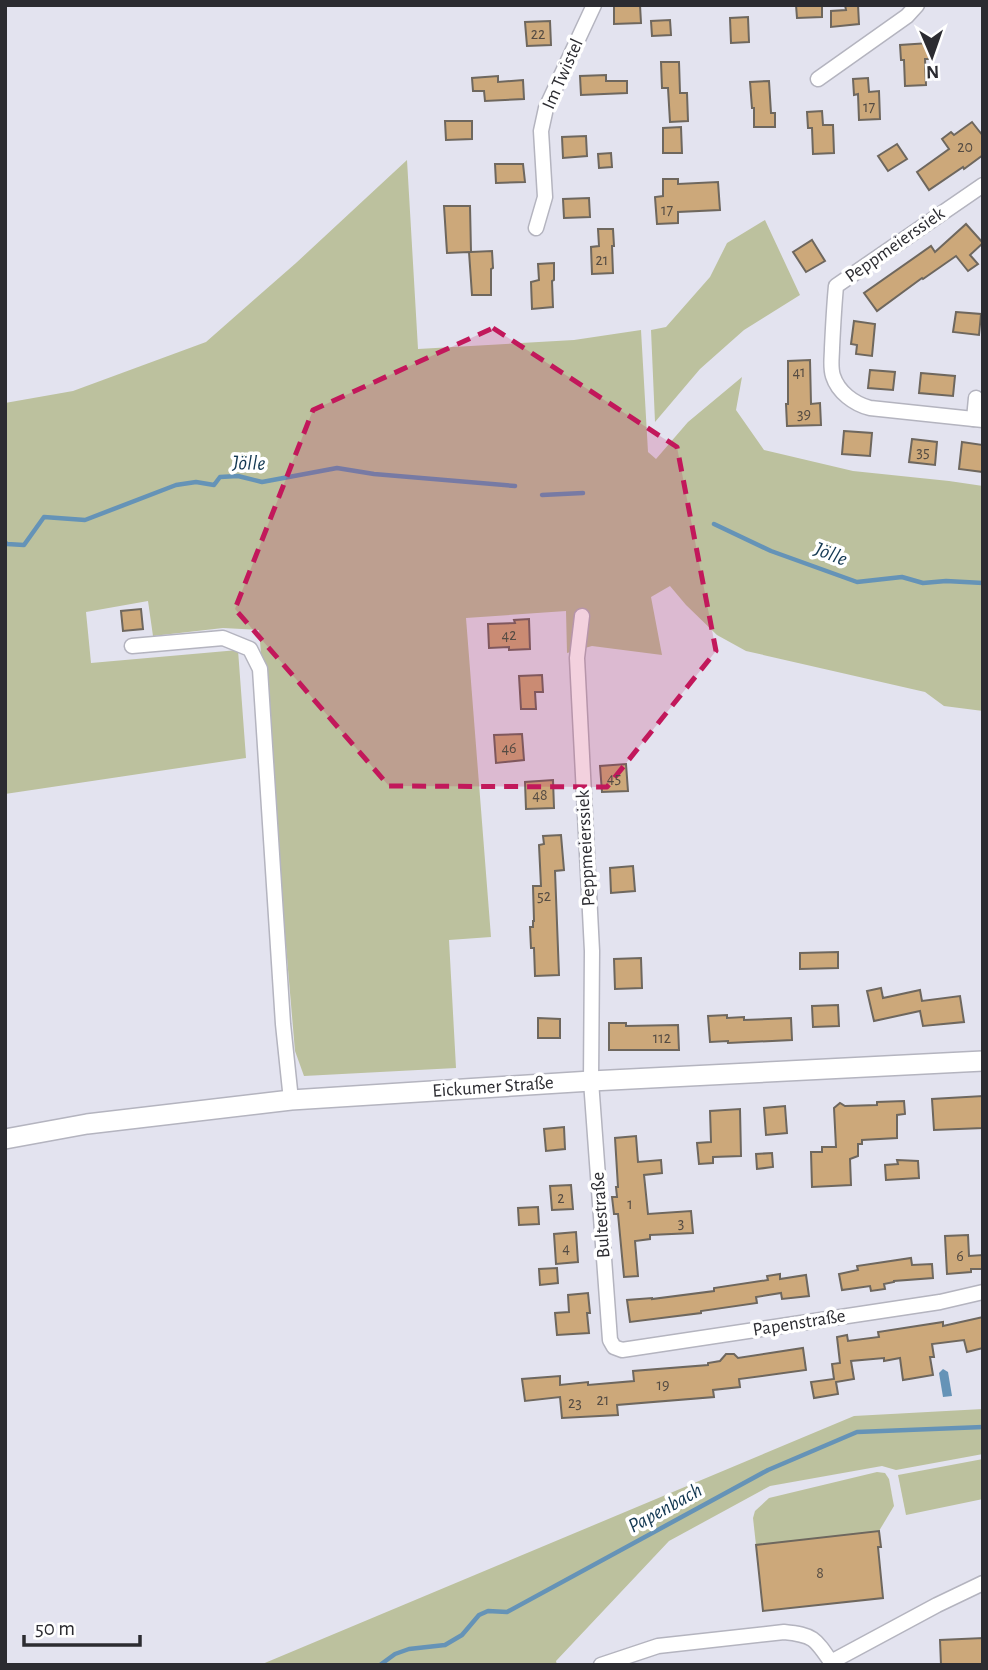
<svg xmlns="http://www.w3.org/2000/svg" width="988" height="1670" font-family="'Alegreya Sans',sans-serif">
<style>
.green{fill:#bcc19e}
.water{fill:#6593b7}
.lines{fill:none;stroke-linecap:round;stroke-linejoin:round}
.stream{stroke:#6593b7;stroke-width:4.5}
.building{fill:#cca87a;stroke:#6e675e;stroke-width:2}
.minor-casing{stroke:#b4b4bf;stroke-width:17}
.secondary-casing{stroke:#b4b4bf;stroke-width:22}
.minor{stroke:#fff;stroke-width:14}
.secondary{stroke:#fff;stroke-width:19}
.marked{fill:#c2185b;fill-opacity:0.2;stroke:#c2185b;stroke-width:5;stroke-dasharray:14 9;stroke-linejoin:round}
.labels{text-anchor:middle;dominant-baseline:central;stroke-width:7;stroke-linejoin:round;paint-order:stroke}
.number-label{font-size:16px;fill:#544b43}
.street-label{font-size:19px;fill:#2c2c31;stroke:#fff}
.water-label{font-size:21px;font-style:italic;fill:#133852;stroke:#fff}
</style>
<rect width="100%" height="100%" fill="#e3e3ef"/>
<g class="green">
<path d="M407 160 418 349 574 340 641 330 648 452 656 459 688 422 742 377 736 410 764 450 853 471 949 481 983 486V711L944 706 925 692 746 651 717 635 686 605 670 586 651 597 662 655 592 646 567 653 566 611 466 618 491 937 449 940 456 1068 304 1076 295 1051 259 630 223 628 153 636 148 601 86 612 91 663 238 650 246 758 5 794V403L73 391 206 342 296 263Z"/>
<path d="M765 220 800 295 744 330 700 369 655 422 651 330 666 327 710 277 727 243Z"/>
<path d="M983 1409V1454L896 1470 882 1466 770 1486 669 1541 556 1661 557 1665H260L854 1416Z"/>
<path d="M983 1459V1499L906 1515 898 1475Z"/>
<path d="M877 1472 885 1473 889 1479 894 1506 879 1531 756 1545 753 1518 755 1511 769 1498Z"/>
</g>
<path class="water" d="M943 1369 948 1372 952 1396 943 1397 939 1373Z"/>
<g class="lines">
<g class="stream">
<path d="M542 495 583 493"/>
<path d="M714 524 771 551 857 582 902 577 923 583 946 581 983 583"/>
<path d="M5 542 7 544 24 545 44 517 85 520 176 485 196 482 214 485 220 477 238 476 262 482 337 468 374 474 515 486"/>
<path d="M380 1665 395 1654 409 1649 445 1645 462 1635 479 1615 488 1611 507 1612 768 1470 857 1432 983 1427"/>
</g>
</g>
<g class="building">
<path d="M614 5H640L641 23 614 24Z"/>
<path d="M796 5H822V17L797 18Z"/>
<path d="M845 5H858L859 24 831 27V11L846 10Z"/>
<path d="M748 17 749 42 731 43 730 18Z"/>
<path d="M670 20 671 35 652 36 651 21Z"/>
<path d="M550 21 551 45 527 46 525 22Z"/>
<path d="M929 43 930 59H925L926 85 905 86 904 60H901L900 45Z"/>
<path d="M661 62H679L680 93H687L688 121 670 122 668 88H662Z"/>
<path d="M606 75V81H627V93L581 95 580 76Z"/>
<path d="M498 76V82L523 80 524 99 485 101 484 91H473L472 78Z"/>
<path d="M868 78 869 92 879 91 880 119 859 120 858 94 854 95 853 79Z"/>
<path d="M769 81 771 113H775V127H754V108H752L750 82Z"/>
<path d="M822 111 823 125H833L834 153 813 154 812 128H808L807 112Z"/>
<path d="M445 121H472V139L446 140Z"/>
<path d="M972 122 983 136V155L964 169 963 167 929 190 917 172 949 149 942 139 951 132 954 135Z"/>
<path d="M681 127 682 153H663V128Z"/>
<path d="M586 136 587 156 563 158 562 137Z"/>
<path d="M897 144 907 159 888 171 878 156Z"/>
<path d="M611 153 612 167 599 168 598 154Z"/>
<path d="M495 164H523L525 182 496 183Z"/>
<path d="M663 179H678V184L718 182 720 210 678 212V223L657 224 655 197 663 196Z"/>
<path d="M589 198 590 217 564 218 563 199Z"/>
<path d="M444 206H470L471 252 492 251 493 268 491 269V295H472L469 252 447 253Z"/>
<path d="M966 224 983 243 970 255 978 264 968 271 956 256 923 279 922 278 877 311 864 293 931 246 935 252Z"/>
<path d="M598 229H613L614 246H612L613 273 592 274 591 247 599 246Z"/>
<path d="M812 240 825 261 806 272 793 252Z"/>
<path d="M554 263V280L552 281 553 307 532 309 531 282 539 280 538 264Z"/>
<path d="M956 312 981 314 979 335 953 332Z"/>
<path d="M854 321 875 324 872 356 856 354 857 345 851 344Z"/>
<path d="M810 360 811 404 820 403 821 425 787 426 786 404H788V361Z"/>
<path d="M870 370 895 372 893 390 868 388Z"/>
<path d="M921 373 955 376 953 396 919 393Z"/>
<path d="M844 431 872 433 870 456 842 454Z"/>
<path d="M912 439 937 442 935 465 909 462Z"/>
<path d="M962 442 983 445V472L959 469Z"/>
<path d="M141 609 143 629 123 631 121 611Z"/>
<path d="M529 619 530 649 509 650V647L489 648 488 624 515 623 514 620Z"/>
<path d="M542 675 543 692H535L536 709H521L519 676Z"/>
<path d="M522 734 524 760 496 763 494 735Z"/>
<path d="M626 764 628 791 602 792 600 766Z"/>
<path d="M553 780 554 808 526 809 525 782Z"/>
<path d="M561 835 564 870 555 871 559 975 535 976 534 948H531L530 927H533V921H534L533 886H541L539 845 544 844 543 836Z"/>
<path d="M633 866 635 891 611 893 610 868Z"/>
<path d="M838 952V968L800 969V953Z"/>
<path d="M641 958 642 988 615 989 614 959Z"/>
<path d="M881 988 883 998 920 990 922 1001 960 996 964 1022 923 1026 920 1011 874 1021 867 991Z"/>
<path d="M838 1005 839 1026 813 1027 812 1006Z"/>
<path d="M727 1015V1018L744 1017V1020L791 1018 792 1040 728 1043V1041L710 1042 708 1016Z"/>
<path d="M538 1018 560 1019V1038H538Z"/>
<path d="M609 1023H626V1026L678 1025 679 1050H609Z"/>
<path d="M983 1096V1128L934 1130 932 1099Z"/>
<path d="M904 1101 905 1114 897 1115V1138L862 1140V1144H858V1156L850 1159 851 1185 812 1187 811 1152H822V1147H836L834 1108 840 1103 845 1106 877 1105V1102Z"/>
<path d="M785 1106 787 1133 766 1135 764 1108Z"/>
<path d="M740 1109 741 1156 713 1157V1163L699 1164 697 1143 711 1142 710 1111Z"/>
<path d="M564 1127 565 1149 546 1151 544 1129Z"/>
<path d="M636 1136 638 1162 661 1160 662 1173 644 1175 648 1214 691 1211 693 1233 650 1235V1239L635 1241 638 1276 624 1277 618 1214H614L612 1197H617L616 1187H618L615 1138Z"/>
<path d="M772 1153 773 1167 757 1169 756 1154Z"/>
<path d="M897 1160 918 1161 919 1178 886 1180 885 1165 898 1164Z"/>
<path d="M571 1185 573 1209 552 1210 550 1186Z"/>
<path d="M538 1207 539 1224 519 1225 518 1208Z"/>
<path d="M576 1232 578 1262 556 1264 554 1234Z"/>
<path d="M968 1235 969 1256 983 1255V1269H971V1272L947 1274 945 1236Z"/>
<path d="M911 1258 912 1265 932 1264 933 1278 894 1281V1282L884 1284 885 1289 871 1291 870 1286 842 1290 839 1274 858 1270 857 1266Z"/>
<path d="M557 1268 558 1283 540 1285 539 1269Z"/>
<path d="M780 1274V1279L806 1275 809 1296 782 1299 781 1293 756 1297 757 1303 701 1311V1313L630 1322 627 1300 652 1298V1299L714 1291V1288L768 1280 767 1276Z"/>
<path d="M588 1293 590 1313H587L589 1333 557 1335 555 1313 569 1312 568 1295Z"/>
<path d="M983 1317V1348L967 1352 964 1340 932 1344 934 1357H930L933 1375 903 1380 900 1358 884 1361V1358L851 1361 854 1379 836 1382 838 1394 814 1398 811 1382 834 1379 832 1364 840 1363 837 1337 847 1335 848 1341 879 1337 878 1332 943 1322V1326Z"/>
<path d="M803 1348 806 1370 739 1379 740 1387 713 1390 714 1397 617 1405 618 1415 562 1418 560 1397 525 1401 522 1379 560 1376V1385L588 1382V1385L634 1381 633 1371 708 1365V1363L720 1361 726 1354H734L738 1358Z"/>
<path d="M879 1531 881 1547H878L883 1598 763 1611 756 1545Z"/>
<path d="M983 1638V1665H941L940 1640Z"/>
</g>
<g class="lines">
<defs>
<g id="minor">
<path d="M818 79 907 16 917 5"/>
<path d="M983 185 836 286C834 307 833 327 832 348 832 357 830 367 833 376 838 392 854 404 870 408L983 420"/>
<path d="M536 228 545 197 541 131 546 108 594 5"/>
<path d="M974 419 976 398"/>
<path d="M582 616 577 658 592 951 591 1081 610 1340 614 1347 622 1350 940 1302 983 1292"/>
<path d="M132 646 223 638 250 649 260 669 283 1024 291 1100"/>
<path d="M601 1665 658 1646 784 1632C813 1635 815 1638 831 1662"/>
<path d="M830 1665 831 1662 937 1605 983 1583"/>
</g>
<path id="secondary" d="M5 1139 87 1124 291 1100 591 1081 983 1061"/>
</defs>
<use href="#minor" class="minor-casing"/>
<use href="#secondary" class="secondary-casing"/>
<use href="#minor" class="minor"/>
<use href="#secondary" class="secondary"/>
</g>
<path class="marked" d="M493 328 677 447 716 651 607 787 389 786 235 609 313 410Z"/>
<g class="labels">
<g class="number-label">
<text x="538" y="34">22</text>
<text x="869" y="107">17</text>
<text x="965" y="147">20</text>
<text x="667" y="210">17</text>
<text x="602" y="260">21</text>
<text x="799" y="372">41</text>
<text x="804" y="414">39</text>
<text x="923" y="452">35</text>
<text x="509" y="635">42</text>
<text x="509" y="748">46</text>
<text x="614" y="778">45</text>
<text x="540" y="795">48</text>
<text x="544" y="896">52</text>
<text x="662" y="1038">112</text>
<text x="561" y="1198">2</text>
<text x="630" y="1204">1</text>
<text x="681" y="1223">3</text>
<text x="566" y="1248">4</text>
<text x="960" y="1256">6</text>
<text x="663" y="1385">19</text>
<text x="603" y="1400">21</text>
<text x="575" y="1403">23</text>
<text x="820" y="1573">8</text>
</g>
<g class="street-label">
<text transform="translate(563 74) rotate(-66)">Im Twistel</text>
<text transform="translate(895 245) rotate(-35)">Peppmeierssiek</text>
<text transform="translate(586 848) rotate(-93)">Peppmeierssiek</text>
<text transform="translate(493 1087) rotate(-4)">Eickumer Straße</text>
<text transform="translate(601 1215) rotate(-94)">Bultestraße</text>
<text transform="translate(799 1323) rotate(-9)">Papenstraße</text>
</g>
<g class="water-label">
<text transform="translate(249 463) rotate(2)">Jölle</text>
<text transform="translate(831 554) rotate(22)">Jölle</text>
<text transform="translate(665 1508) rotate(-29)">Papenbach</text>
</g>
</g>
<rect width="988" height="1670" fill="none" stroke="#2c2c31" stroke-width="14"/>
<g transform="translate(932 56) rotate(178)" stroke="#ffffff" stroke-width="5" paint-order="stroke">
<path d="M0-5L12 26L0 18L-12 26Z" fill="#2c2c31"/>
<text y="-10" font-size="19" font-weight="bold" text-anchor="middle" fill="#2c2c31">N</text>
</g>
<path d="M24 1635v10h116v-10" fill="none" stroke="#2c2c31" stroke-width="3.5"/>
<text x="35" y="1635" font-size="21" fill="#2c2c31" stroke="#ffffff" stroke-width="5" paint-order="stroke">50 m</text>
</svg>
